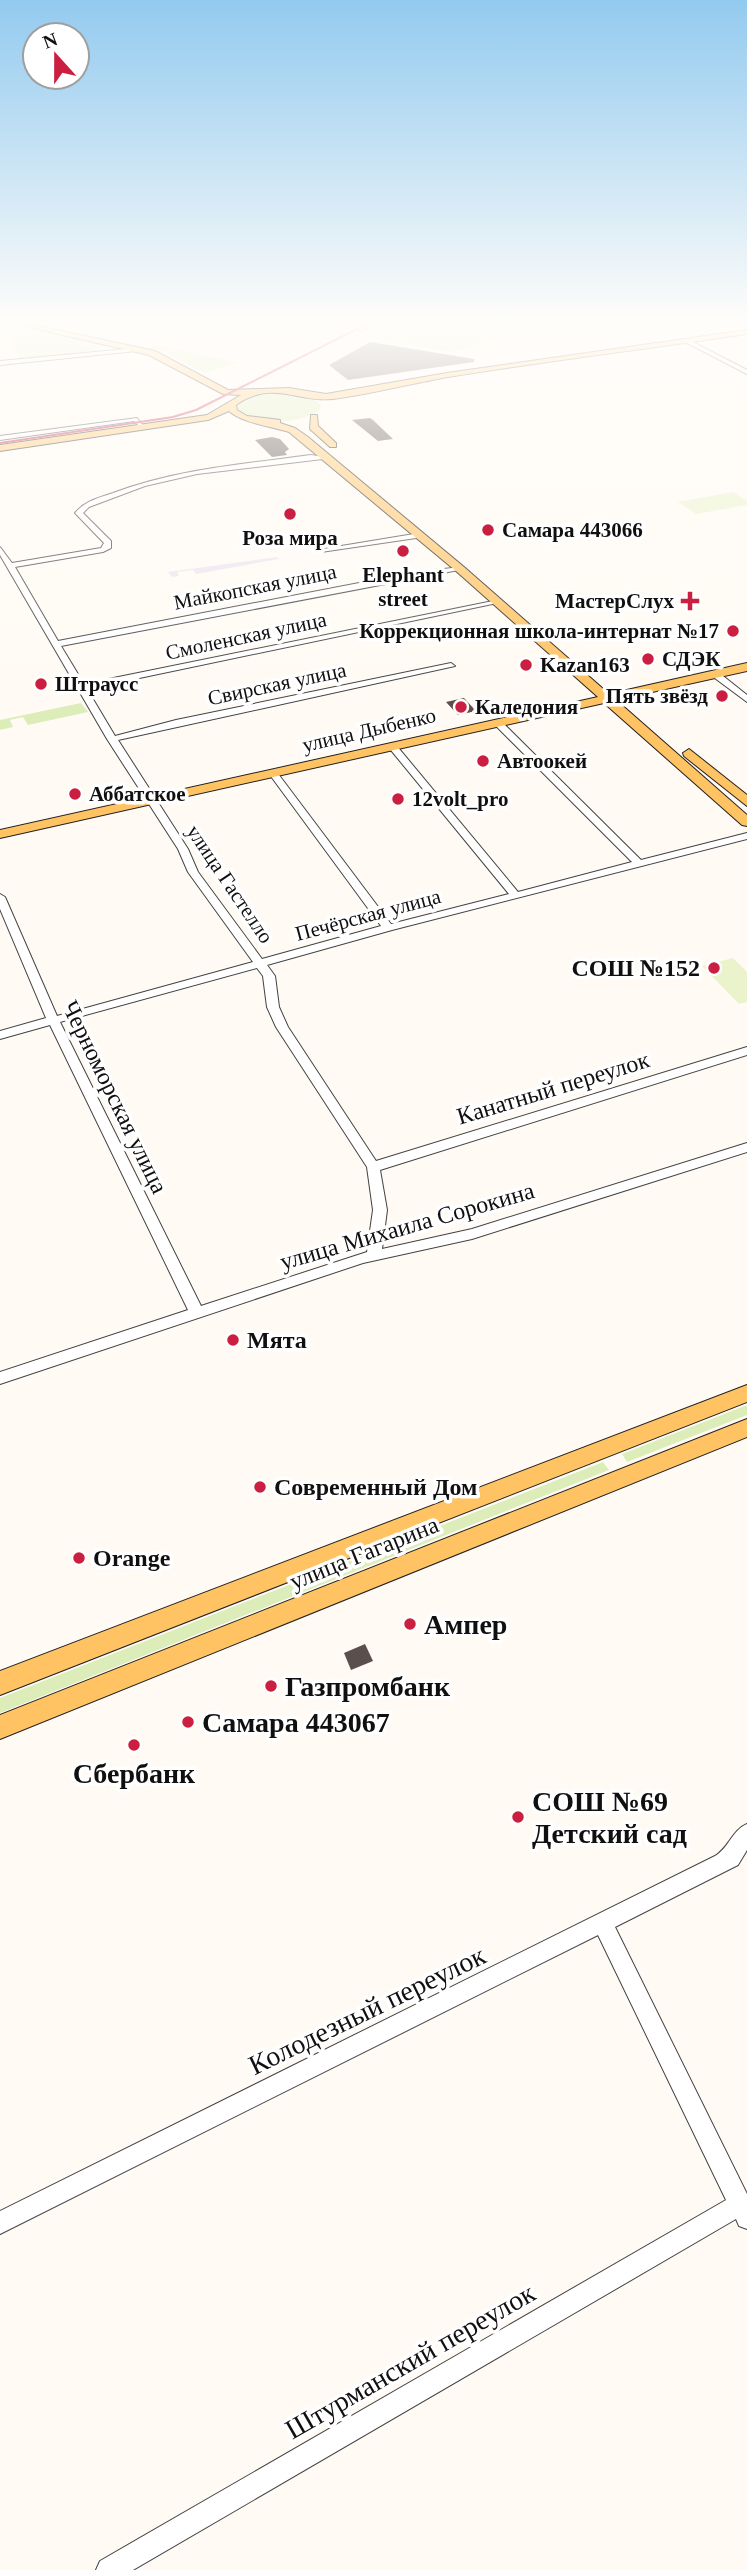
<svg xmlns="http://www.w3.org/2000/svg" width="747" height="2570" font-family="'Times New Roman',serif">
<style>
.industrial{fill:#ece5ef}
.green{fill:#dcedba}
.pitch{fill:#ebf3cd}
.building{fill:#5a4f4c}
.lines{fill:none;stroke-linecap:round;stroke-linejoin:round}
.minor-casing{stroke:#434343;stroke-width:2}
.major-casing{stroke:#212121;stroke-width:2}
.minor{fill:#fff;fill-rule:evenodd}
.major{fill:#ffc364;fill-rule:evenodd}
.tram{stroke:#ca1f40;stroke-width:2}
.poi-dot{fill:#ca1f40;stroke:#fff;stroke-width:2.5}
.labels{text-anchor:middle;dominant-baseline:central;stroke-width:7;stroke-linejoin:round;paint-order:stroke}
.far-poi-label{font-size:21px;font-weight:bold;fill:#101010;stroke:#fff;text-anchor:start}
.far-street-label{font-size:21px;fill:#101010;stroke:#fff}
.poi-label{font-size:24px;font-weight:bold;fill:#101010;stroke:#fff;text-anchor:start}
.street-label{font-size:24px;fill:#101010;stroke:#fff}
.near-poi-label{font-size:28px;font-weight:bold;fill:#101010;stroke:#fff;text-anchor:start}
.near-street-label{font-size:28px;fill:#101010;stroke:#fff}
</style>
<rect width="100%" height="100%" fill="#fffbf4"/>
<path class="industrial" d="M277 557 279 559 196 574 193 570 177 572 179 576 172 577 168 572Z"/>
<g class="green">
<path d="M0 324H8L107 345 96 349 98 351 20 359 7 333 0 331Z"/>
<path d="M403 324H575L494 339 452 352 375 338Z"/>
<path d="M152 344 236 362 237 363 204 373 163 352 148 348Z"/>
<path d="M286 392 310 396 321 405 320 409C301 425 258 426 238 410V406C249 392 270 393 286 392Z"/>
<path d="M81 703 88 712 28 725 23 717 10 720 13 727 0 730V720Z"/>
<path d="M747 1405V1415L627 1462 622 1454Z"/>
<path d="M603 1462 609 1470 0 1713V1698Z"/>
</g>
<g class="pitch">
<path d="M733 492 747 501V505L696 514 678 502Z"/>
<path d="M733 958 747 972V1002L739 1004 702 966Z"/>
</g>
<g class="building">
<path d="M370 342 474 359V362L348 380 329 365Z"/>
<path d="M370 418 373 420 393 439 378 441 352 420Z"/>
<path d="M272 437 280 439 289 449 285 452 287 455 272 457 255 440Z"/>
<path d="M464 698 476 711 458 715 446 702Z"/>
<path d="M365 1644 373 1661 351 1670 344 1653Z"/>
</g>
<g class="lines">
<defs>
<g id="minor">
<path d="M367 324H374L361 331 356 330Z"/>
<path d="M687 339 747 370V374L685 342Z"/>
<path d="M138 348 136 351 0 365V361Z"/>
<path d="M137 418 145 428H141L134 421 0 440V436Z"/>
<path d="M311 455 331 458 197 474 145 486 89 507 83 513 111 541V548L103 552 15 567 58 641 411 573 460 567 464 569 61 646 84 684 498 600 502 602 87 689 115 736 176 720 451 663 455 666 118 740 188 849 198 872 262 959 381 926 270 775V771H276L391 924 509 894 390 749V745H396L518 892 632 862 495 725V721H501L641 860 747 833V839L392 930 267 965 275 976 279 1007 288 1027 376 1161 747 1047V1055L380 1170 387 1210 382 1249 472 1229 747 1143V1152L472 1239 363 1263 0 1384V1372L188 1310 50 1025 0 1039V1031L46 1018 0 909V894L5 897 57 1016 253 962 188 872 178 849 107 739 0 555V547L12 563 101 548 104 543 75 513C85 501 98 498 113 493 177 469 244 464 311 455ZM257 968 263 976 267 1007 276 1027 367 1167 373 1210 367 1252 201 1306 60 1022Z"/>
<path d="M420 533H423V537L321 552 317 550Z"/>
<path d="M712 672H718L747 695V702L712 676Z"/>
<path d="M747 1824V1850L738 1865 615 1927 747 2194V2229L739 2226 736 2219 133 2570H96L100 2561 726 2200 598 1935 0 2234V2211L715 1856C729 1848 732 1830 747 1824Z"/>
</g>
<g id="major">
<path d="M15 324H29L155 351 228 390 289 388 326 394 447 373 747 330V334C647 349 547 361 448 377 409 384 371 394 333 399 297 403 273 379 236 405L237 410 247 416 280 420V423L295 428 308 437 464 567 609 694 747 663V671L616 700 747 815V826L742 825 604 703 0 838V830L598 697 456 571 289 432C270 426 242 423 229 411L208 420 0 451V445L207 415 241 395 223 394 149 355Z"/>
<path d="M311 415H317L318 426 336 443V447H330L310 429Z"/>
<path d="M689 749 747 795V806L684 756 683 753Z"/>
<path d="M747 1385V1402L0 1695V1671Z"/>
<path d="M747 1419V1437L0 1739V1715Z"/>
</g>
</defs>
<use href="#minor" class="minor-casing"/>
<use href="#major" class="major-casing"/>
<use href="#minor" class="minor"/>
<use href="#major" class="major"/>
<path class="tram" d="M0 443 173 417 196 410 367 324"/>
</g>
<linearGradient id="sky" x2="0" y2="1"><stop stop-color="#93caef"/><stop offset="0.47" stop-color="#fffdfa"/><stop offset="1" stop-color="#fffdfa" stop-opacity="0"/></linearGradient>
<rect width="747" height="684" fill="url(#sky)"/>
<g class="poi-dot">
<circle cx="290" cy="514" r="7"/>
<circle cx="488" cy="530" r="7"/>
<circle cx="403" cy="551" r="7"/>
<path d="M686.5 590.5h7v7h7v7h-7v7h-7v-7h-7v-7h7z"/>
<circle cx="733" cy="631" r="7"/>
<circle cx="648" cy="659" r="7"/>
<circle cx="526" cy="665" r="7"/>
<circle cx="41" cy="684" r="7"/>
<circle cx="722" cy="696" r="7"/>
<circle cx="461" cy="707" r="7"/>
<circle cx="483" cy="761" r="7"/>
<circle cx="75" cy="794" r="7"/>
<circle cx="398" cy="799" r="7"/>
<circle cx="714" cy="968" r="7"/>
<circle cx="233" cy="1340" r="7"/>
<circle cx="260" cy="1487" r="7"/>
<circle cx="79" cy="1558" r="7"/>
<circle cx="410" cy="1624" r="7"/>
<circle cx="271" cy="1686" r="7"/>
<circle cx="188" cy="1722" r="7"/>
<circle cx="134" cy="1745" r="7"/>
<circle cx="518" cy="1817" r="7"/>
</g>
<g class="labels">
<g class="far-poi-label">
<text x="502" y="530">Самара 443066</text>
<text x="290" y="538" text-anchor="middle">Роза мира</text>
<text x="403" y="575" text-anchor="middle">Elephant<tspan x="403" dy="24">street</tspan></text>
<text x="674" y="601" text-anchor="end">МастерСлух</text>
<text x="719" y="631" text-anchor="end">Коррекционная школа-интернат №17</text>
<text x="662" y="659">СДЭК</text>
<text x="540" y="665">Kazan163</text>
<text x="55" y="684">Штраусс</text>
<text x="708" y="696" text-anchor="end">Пять звёзд</text>
<text x="475" y="707">Каледония</text>
<text x="497" y="761">Автоокей</text>
<text x="89" y="794">Аббатское</text>
<text x="412" y="799">12volt_pro</text>
</g>
<g class="far-street-label">
<text transform="translate(255 587) rotate(-11)">Майкопская улица</text>
<text transform="translate(246 636) rotate(-12)">Смоленская улица</text>
<text transform="translate(277 684) rotate(-12)">Свирская улица</text>
<text transform="translate(369 730) rotate(-13)">улица Дыбенко</text>
<text transform="translate(230 884) rotate(56)">улица Гастелло</text>
<text transform="translate(368 915) rotate(-15)">Печёрская улица</text>
</g>
<g class="poi-label">
<text x="700" y="968" text-anchor="end">СОШ №152</text>
<text x="247" y="1340">Мята</text>
<text x="274" y="1487">Современный Дом</text>
<text x="93" y="1558">Orange</text>
</g>
<g class="street-label">
<text transform="translate(553 1088) rotate(-17)">Канатный переулок</text>
<text transform="translate(115 1097) rotate(64)">Черноморская улица</text>
<text transform="translate(407 1226) rotate(-16)">улица Михаила Сорокина</text>
<text transform="translate(364 1553) rotate(-22)">улица Гагарина</text>
</g>
<g class="near-poi-label">
<text x="424" y="1624">Ампер</text>
<text x="285" y="1686">Газпромбанк</text>
<text x="202" y="1722">Самара 443067</text>
<text x="134" y="1773" text-anchor="middle">Сбербанк</text>
<text x="532" y="1801">СОШ №69<tspan x="532" dy="32">Детский сад</tspan></text>
</g>
<g class="near-street-label">
<text transform="translate(367 2010) rotate(-26)">Колодезный переулок</text>
<text transform="translate(410 2361) rotate(-30)">Штурманский переулок</text>
</g>
</g>
<g transform="translate(56 56) rotate(339)"><circle r="33" fill="#ffffff" stroke="#9f9f9f" stroke-width="2"/>
<path d="M0-5L12 26L0 18L-12 26Z" fill="#ca1f40"/>
<text y="-10" font-size="19" font-weight="bold" text-anchor="middle" fill="#101010">N</text>
</g>
</svg>
